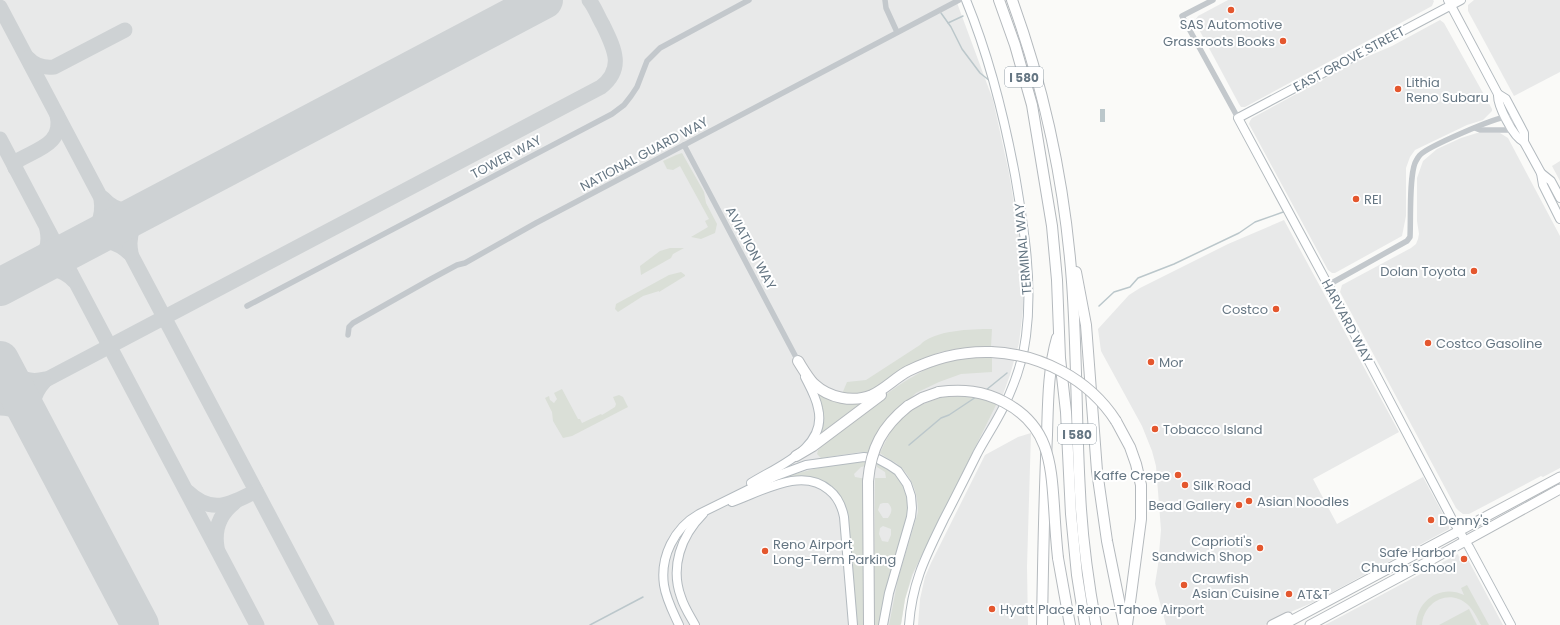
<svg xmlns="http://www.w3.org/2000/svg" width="1560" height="625" font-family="Poppins,sans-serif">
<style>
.built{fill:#e8e9e9}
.green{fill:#dadfd7;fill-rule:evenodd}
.water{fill:#bbc7cb}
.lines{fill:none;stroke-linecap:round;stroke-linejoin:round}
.stream{stroke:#bbc7cb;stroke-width:1.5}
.taxiway{stroke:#ced2d4;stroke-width:15}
.runway{stroke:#ced2d4;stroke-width:38}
.secondary-casing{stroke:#b3babf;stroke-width:10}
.primary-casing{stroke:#b5babe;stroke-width:11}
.highway-casing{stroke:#b4b9bd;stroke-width:12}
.street{stroke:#c3c8cc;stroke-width:5.5}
.secondary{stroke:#fff;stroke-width:8}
.primary{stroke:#fff;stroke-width:9}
.highway{stroke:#fff;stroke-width:10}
.highway-bridge-casing{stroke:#b4b9bd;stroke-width:12;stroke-linecap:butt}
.highway-bridge{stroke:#fff;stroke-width:10}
.poi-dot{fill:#e4572e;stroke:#fff;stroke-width:1.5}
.labels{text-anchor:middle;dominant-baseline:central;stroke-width:4;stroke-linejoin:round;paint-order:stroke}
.shield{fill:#fff;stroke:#939fa8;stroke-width:1}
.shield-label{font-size:12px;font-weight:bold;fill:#657683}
.poi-label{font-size:13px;fill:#657683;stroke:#fff;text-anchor:start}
.street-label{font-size:13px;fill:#657683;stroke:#fff}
</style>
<rect width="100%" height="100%" fill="#fafaf8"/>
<g class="built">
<path d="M0 0H956L993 100 1009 173 1022 252 1024 282 1023 309 1019 343 1010 375 998 408 937 520 913 575 905 599 901 625H0Z"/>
<path d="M1228 0H1433L1434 1 1432 6 1245 107H1241L1239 104 1195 22 1196 19 1198 16Z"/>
<path d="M1474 0H1560V72L1514 96 1468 11V5Z"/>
<path d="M1440 20 1444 23 1492 109V111L1483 120 1467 125 1415 150 1410 157 1406 168V216L1402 236 1335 273H1332L1328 270 1249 124 1250 121 1252 118 1355 62 1392 46Z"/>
<path d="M1477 133H1500L1508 138 1560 236V468L1543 477 1541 476 1469 514H1463L1459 511 1456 508 1340 292 1342 285 1411 248 1416 244 1418 239 1419 234 1417 221V178L1423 161 1437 149 1461 138Z"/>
<path d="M1560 161V181L1552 166Z"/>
<path d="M1284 220 1399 432 1313 479 1337 524 1423 477 1449 525V529L1314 602 1293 611 1265 625H1166L1155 584 1158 565 1161 530 1156 466 1152 451 1142 426 1101 351 1098 329 1129 295 1140 288 1228 244Z"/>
<path d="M1031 433 1027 567 1028 625H918L920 599 925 577 931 563 985 455 1018 437Z"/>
<path d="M1458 554 1459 557 1465 554 1503 625H1325Z"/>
</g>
<g class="green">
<path d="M682 153 704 192 706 203 717 224 715 233 701 239 691 237 708 227 705 221 709 219 680 166 673 170 667 169 663 161 676 155Z"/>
<path d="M670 248H684L673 254 671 258 641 275 640 266 660 251Z"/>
<path d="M681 272 685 275V276L659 292V291L643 296 618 312 615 309 616 304 669 275Z"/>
<path d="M992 329 991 347 957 349 940 352 916 362 865 394H842L847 382 866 380 920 345C934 330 971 329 992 329Z"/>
<path d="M992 355V372L961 374 939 382 916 393 896 412 870 453 861 452 821 458 817 454 818 450 827 442C864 412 901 377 946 361 961 357 977 356 992 355Z"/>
<path d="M813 386 869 399 817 440C826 418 824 407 813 386Z"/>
<path d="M562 389 578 419H580L582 423 601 414 602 415 615 407 616 404 613 397 619 395 623 397 628 407 572 436 563 438 553 421 552 412 545 398 549 396 550 400 554 403 557 399 554 393Z"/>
<path d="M955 394H971L998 401 912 575 905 599 901 624 900 625H889L898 579 918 512C918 493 912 475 896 463 891 460 885 457 880 453 885 443 890 431 897 423 913 406 933 399 955 394Z"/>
<path d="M868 461 867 466 861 467 854 474 855 477 866 479 867 625H856L839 496 827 484 820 480 767 485C802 469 830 465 868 461Z"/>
<path d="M877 463C900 470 908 489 908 512L890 575 880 625H874L875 478H886L885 472 877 467ZM883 503H888C893 508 892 512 888 518H883L878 510 880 504ZM883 526 891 529V535L888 542 882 541 879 534 880 528Z"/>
<path d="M1467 585 1489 625H1481C1477 618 1473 609 1467 604 1449 588 1423 602 1422 625H1416C1417 600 1441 584 1464 595L1461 588Z"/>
<path d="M1469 609 1477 625H1439Z"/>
</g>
<rect class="water" x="1100" y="109" width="5" height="13"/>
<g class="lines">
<g class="stream">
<path d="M941 13 951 27 962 49 980 73 990 81"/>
<path d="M948 23 963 16"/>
<path d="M1099 306 1114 292 1130 287 1138 278 1174 264 1239 233 1255 222 1286 211"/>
<path d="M986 390 1007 373"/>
<path d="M909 445 941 418 949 415 976 397"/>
<path d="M590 625 643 597"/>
</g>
<g class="taxiway">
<path d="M0 7 327 625"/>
<path d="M28 58C35 66 44 68 54 67L125 30"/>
<path d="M0 139 257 625"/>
<path d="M15 168 17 161C37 149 64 144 57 115"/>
<path d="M103 198C117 214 135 213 154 206"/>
<path d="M83 243C100 239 116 240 129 253"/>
<path d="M83 243C96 231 104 218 101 199"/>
<path d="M131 253C127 233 135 219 151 208"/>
<path d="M28 272C45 267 61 267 74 281"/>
<path d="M28 272C42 262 51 248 47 230"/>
<path d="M1 361C12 376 26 384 45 379"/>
<path d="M0 396C6 384 5 374 1 361"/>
<path d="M0 404 601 87C625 68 614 48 603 25 598 17 595 7 589 0"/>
<path d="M0 408C15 408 26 414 35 426"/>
<path d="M35 427C30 410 32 395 44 382"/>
<path d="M188 492C212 515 231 504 256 491"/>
<path d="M217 547C214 529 220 514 234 503"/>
</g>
<g class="runway">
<path d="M0 287 544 0"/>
<path d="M0 360 140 625"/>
</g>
<defs>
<g id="secondary">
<path d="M1448 0 1498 94C1497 105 1513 137 1524 142"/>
<path d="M1461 0 1238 118 1355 335 1453 521 1469 547 1511 625"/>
<path d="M1498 94 1506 99 1524 133V142L1541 173 1543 185 1560 219"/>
<path d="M1541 173 1551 181 1560 198"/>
<path d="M751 483C778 466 828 448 818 408 816 397 810 387 805 377"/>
<path d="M732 502C761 492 802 466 829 490 838 497 842 507 844 517L853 625"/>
<path d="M679 625C673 612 666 599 664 585 660 557 674 528 699 514L776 476 806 465 864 457 878 459 889 465 898 471 907 484 911 496 912 508 911 517 889 593 883 625"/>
<path d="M695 625C690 616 684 607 681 597 670 567 681 536 703 514"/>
<path d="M909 625C912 582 926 556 944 519 955 498 966 476 977 454 985 439 995 424 1003 408 1014 386 1023 361 1026 336 1033 282 1024 228 1015 175 1004 116 989 56 966 0"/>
</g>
<g id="primary">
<path d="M1272 625 1288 617"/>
<path d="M1283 625 1560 477"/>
<path d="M1310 625 1429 561 1560 489"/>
</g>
<g id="highway">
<path d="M999 0 1015 45 1032 105 1052 226 1057 280 1060 358 1066 412 1071 514 1077 575 1085 625"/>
<path d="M1012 0C1045 91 1065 186 1072 282 1077 352 1076 422 1080 492 1082 537 1088 581 1096 625"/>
<path d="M1076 272 1086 325 1097 471 1107 541 1124 625"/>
<path d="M798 361C803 369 808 378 814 384 829 398 853 403 872 395 885 389 895 378 908 371 934 358 961 351 991 352"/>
<path d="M908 406 922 398 939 392"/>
<path d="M1116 421 1130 447 1136 464 1141 485V519L1127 625"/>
<path d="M796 456 813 446 881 395"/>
<path d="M868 481 869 625"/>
<path d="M1058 558 1070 625"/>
<path d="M1042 625C1043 562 1044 498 1047 435 1048 403 1048 369 1057 338"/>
</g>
</defs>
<use href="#secondary" class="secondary-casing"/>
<use href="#primary" class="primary-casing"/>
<use href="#highway" class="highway-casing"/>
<g class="street">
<path d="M885 0 886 8 897 32"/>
<path d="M1213 0 1182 16 1238 118"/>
<path d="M1475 128 1480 130H1513"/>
<path d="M684 145 798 361"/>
<path d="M1328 285 1407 241 1410 237C1411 219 1409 178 1415 163 1416 161 1418 157 1420 155 1427 147 1496 117 1507 117 1511 117 1514 120 1517 123"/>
<path d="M247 306 612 114 624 105 631 96 637 87 647 61 660 48 749 0"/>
<path d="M348 335 349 327 353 323 431 279 457 265 465 263 536 223 959 0"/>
</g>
<use href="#secondary" class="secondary"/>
<use href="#primary" class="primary"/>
<use href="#highway" class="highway"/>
<defs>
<g id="highway-bridge">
<path d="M991 352C1041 354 1089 379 1116 421"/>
<path d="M939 392C963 389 983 391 1004 402 1048 425 1051 461 1054 506 1055 523 1056 540 1058 558"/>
<path d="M868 481C871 448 882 427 908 406"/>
</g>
</defs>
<use href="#highway-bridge" class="highway-bridge-casing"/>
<use href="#highway-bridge" class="highway-bridge"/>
</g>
<g class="poi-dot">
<circle cx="1231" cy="10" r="4"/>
<circle cx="1283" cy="41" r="4"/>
<circle cx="1398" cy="89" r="4"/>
<circle cx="1356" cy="199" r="4"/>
<circle cx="1474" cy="271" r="4"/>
<circle cx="1276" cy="309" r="4"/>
<circle cx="1428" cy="343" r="4"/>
<circle cx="1151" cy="362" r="4"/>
<circle cx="1155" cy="429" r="4"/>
<circle cx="1178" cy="475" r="4"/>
<circle cx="1185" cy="485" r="4"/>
<circle cx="1249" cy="501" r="4"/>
<circle cx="1239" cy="505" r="4"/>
<circle cx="1431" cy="520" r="4"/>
<circle cx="1260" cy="548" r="4"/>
<circle cx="765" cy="551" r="4"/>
<circle cx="1464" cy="559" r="4"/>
<circle cx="1184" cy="585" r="4"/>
<circle cx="1289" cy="594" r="4"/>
<circle cx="992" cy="609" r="4"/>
</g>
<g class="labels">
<g class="shield">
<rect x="1005" y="67" width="38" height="20" rx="3"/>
<rect x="1058" y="424" width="38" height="20" rx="3"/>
</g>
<g class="shield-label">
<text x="1024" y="77">I 580</text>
<text x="1077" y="434">I 580</text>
</g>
<g class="poi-label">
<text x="1231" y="24" text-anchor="middle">SAS Automotive</text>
<text x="1275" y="41" text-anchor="end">Grassroots Books</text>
<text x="1406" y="82">Lithia<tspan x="1406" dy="15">Reno Subaru</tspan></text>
<text x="1364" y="199">REI</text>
<text x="1466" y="271" text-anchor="end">Dolan Toyota</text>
<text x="1268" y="309" text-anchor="end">Costco</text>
<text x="1436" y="343">Costco Gasoline</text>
<text x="1159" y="362">Mor</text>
<text x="1163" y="429">Tobacco Island</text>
<text x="1170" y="475" text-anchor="end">Kaffe Crepe</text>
<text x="1193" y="485">Silk Road</text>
<text x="1257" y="501">Asian Noodles</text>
<text x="1231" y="505" text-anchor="end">Bead Gallery</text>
<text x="1439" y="520">Denny's</text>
<text x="1252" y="541" text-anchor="end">Caprioti's<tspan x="1252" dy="15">Sandwich Shop</tspan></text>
<text x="773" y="544">Reno Airport<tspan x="773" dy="15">Long-Term Parking</tspan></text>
<text x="1456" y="552" text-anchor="end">Safe Harbor<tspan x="1456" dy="15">Church School</tspan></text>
<text x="1192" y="578">Crawfish<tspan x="1192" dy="15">Asian Cuisine</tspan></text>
<text x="1297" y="594">AT&amp;T</text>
<text x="1000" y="609">Hyatt Place Reno-Tahoe Airport</text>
</g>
<g class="street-label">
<text transform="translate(1349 59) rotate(-28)">EAST GROVE STREET</text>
<text transform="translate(644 154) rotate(-28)">NATIONAL GUARD WAY</text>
<text transform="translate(506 157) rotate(-28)">TOWER WAY</text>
<text transform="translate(751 248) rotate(62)">AVIATION WAY</text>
<text transform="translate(1023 249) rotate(-95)">TERMINAL WAY</text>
<text transform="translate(1347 321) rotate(62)">HARVARD WAY</text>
</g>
</g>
</svg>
